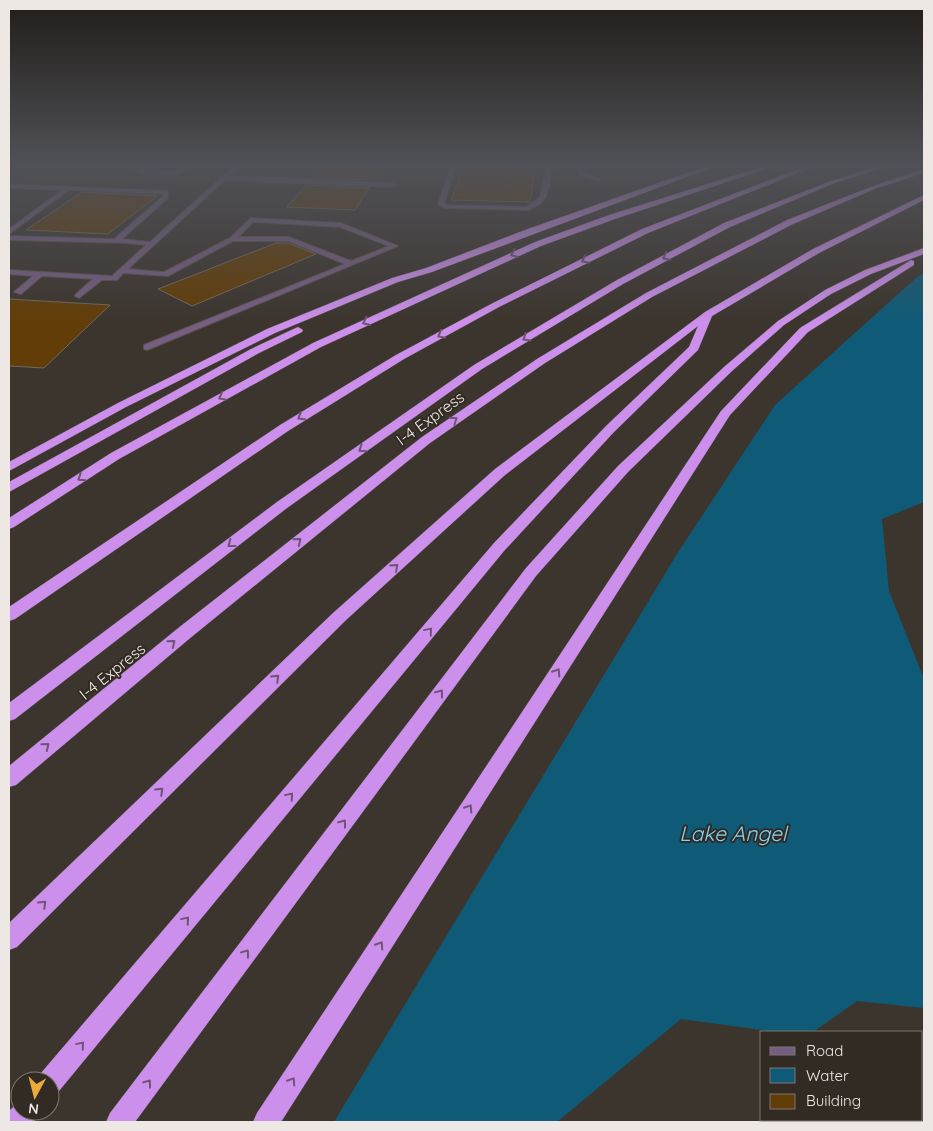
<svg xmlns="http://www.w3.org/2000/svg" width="933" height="1131" font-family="Quicksand,sans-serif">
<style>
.water{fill:#0f5b77}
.building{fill:#623d07;stroke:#716961}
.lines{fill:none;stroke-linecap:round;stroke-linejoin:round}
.minor-casing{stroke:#58524b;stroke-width:2}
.highway-casing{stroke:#58524b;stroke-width:1}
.minor{fill:#765e83;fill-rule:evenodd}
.highway{fill:#cc90ec;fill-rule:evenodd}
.oneway{stroke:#705374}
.labels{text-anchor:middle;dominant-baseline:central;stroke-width:4;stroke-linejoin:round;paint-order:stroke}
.street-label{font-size:16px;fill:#ede8e3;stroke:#322b24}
.near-water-label{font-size:21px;font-style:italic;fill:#86d2f4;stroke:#322b24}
</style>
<rect width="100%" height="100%" fill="#3c352e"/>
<path class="water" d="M924 274V502L882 519 889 591 924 679V1008L857 1001 813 1032H776L681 1019 557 1122H334L677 554 775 405 917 277Z"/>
<g class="building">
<path d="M323 165H383L374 180 312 178Z"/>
<path d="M464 165H536L530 202 451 200Z"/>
<path d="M306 185 369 188 355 210 287 207Z"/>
<path d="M82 192 157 196 108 234 26 230Z"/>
<path d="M276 243H288L316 254 192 306 158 289Z"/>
<path d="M9 299 110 305 44 368 9 366Z"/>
</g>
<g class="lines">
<defs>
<g id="minor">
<path d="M139 165H146L142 170 177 171 184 165H190L178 175 140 174 135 169Z"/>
<path d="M235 165H241L229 176 393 183 396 185 393 187 225 180 128 269 164 272 230 238 251 218 341 223 398 246 147 350 144 349V345L345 264 288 241H233L168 276 123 273 117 280H102L79 298 75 296 76 294 93 279 42 276 21 294 14 292 33 276 9 274V270L112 276 146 245 127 243 9 240V236L114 239 163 196V194L69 190 9 234V229L62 190 9 188V184L168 191V198L122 239 150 242ZM253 222 340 227 389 246 351 261 289 237H238Z"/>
<path d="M451 165H457L444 203 447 205 526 207 540 197 546 165H552L549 186 546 197 541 203 529 210 444 208 438 204Z"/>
<path d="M581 165H589L583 169 584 173 600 179V181L579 175 577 168Z"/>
</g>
<g id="highway">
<path d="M709 165H719L432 272 398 282 275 333 126 407 9 471V462L118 403 267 329 392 278 426 268 525 230Z"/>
<path d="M768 165H778L615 219 541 246 321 347 119 459 14 527 9 529V518L111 453 313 343 535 242 609 215Z"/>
<path d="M809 165H818L648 233 499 307 404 359 288 431 15 619 9 621V607L280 425 396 355 493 303 642 229Z"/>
<path d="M882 165H892L835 183 730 227 623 284 482 369 287 508 15 719 9 721V703L277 502 474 365 617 280 724 223 831 181Z"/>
<path d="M924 169V173L877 188 793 224 652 297 545 363 430 443 189 639 16 785 9 787V766L177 629 422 437 537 359 646 293 787 220 873 186Z"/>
<path d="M924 195V200L819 253 712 316 698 350 614 432 504 551 59 1091 50 1095V1081H37L41 1073 494 543 606 426 689 347 698 326 505 475 345 621 17 947 9 950V923L333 613 495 469 705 312 813 249Z"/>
<path d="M924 248V254L871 274 831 294 784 325 732 371 628 472 536 576 135 1122H106L110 1113 526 568 618 466 724 367 778 321 825 290 865 270Z"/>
<path d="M911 260 914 261V265L808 332 730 415 281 1122H253L257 1113 721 411 800 328Z"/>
<path d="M298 327 303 330 302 332 259 353 9 492V482L251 349Z"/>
<path d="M20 1100V1111H39L34 1122H9V1111Z"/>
</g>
</defs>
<use href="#minor" class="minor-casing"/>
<use href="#highway" class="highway-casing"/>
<use href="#minor" class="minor"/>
<use href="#highway" class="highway"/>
</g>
<defs><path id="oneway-chevron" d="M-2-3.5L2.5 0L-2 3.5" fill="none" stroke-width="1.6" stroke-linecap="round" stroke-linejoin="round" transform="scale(1.25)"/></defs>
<g class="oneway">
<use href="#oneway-chevron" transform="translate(514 254) rotate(156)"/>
<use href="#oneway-chevron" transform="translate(666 257) rotate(152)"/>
<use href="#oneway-chevron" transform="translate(585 260) rotate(153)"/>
<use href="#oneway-chevron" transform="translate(366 322) rotate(155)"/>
<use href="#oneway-chevron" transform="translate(441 335) rotate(151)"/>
<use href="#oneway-chevron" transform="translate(526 338) rotate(149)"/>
<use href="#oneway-chevron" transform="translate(222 397) rotate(151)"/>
<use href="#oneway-chevron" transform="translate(301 417) rotate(149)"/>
<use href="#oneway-chevron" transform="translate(454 420) rotate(-34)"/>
<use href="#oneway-chevron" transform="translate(362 449) rotate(145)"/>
<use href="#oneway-chevron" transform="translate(81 478) rotate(147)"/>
<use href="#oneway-chevron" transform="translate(298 541) rotate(-39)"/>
<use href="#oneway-chevron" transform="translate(231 544) rotate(143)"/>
<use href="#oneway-chevron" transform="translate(395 567) rotate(-42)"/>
<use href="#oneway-chevron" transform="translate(429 631) rotate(-50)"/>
<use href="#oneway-chevron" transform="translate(172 643) rotate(-39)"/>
<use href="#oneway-chevron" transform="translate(557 672) rotate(-57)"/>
<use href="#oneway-chevron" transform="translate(276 678) rotate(-44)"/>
<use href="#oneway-chevron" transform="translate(440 693) rotate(-53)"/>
<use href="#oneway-chevron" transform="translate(46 746) rotate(-39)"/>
<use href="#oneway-chevron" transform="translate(160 791) rotate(-44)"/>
<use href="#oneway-chevron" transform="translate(290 796) rotate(-50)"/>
<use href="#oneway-chevron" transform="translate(469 808) rotate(-57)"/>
<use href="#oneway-chevron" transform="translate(343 823) rotate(-53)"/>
<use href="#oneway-chevron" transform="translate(43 904) rotate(-44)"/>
<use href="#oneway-chevron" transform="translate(186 920) rotate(-50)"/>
<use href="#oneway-chevron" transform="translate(380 945) rotate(-57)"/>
<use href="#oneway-chevron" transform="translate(246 953) rotate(-53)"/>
<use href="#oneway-chevron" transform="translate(81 1045) rotate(-50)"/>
<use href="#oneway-chevron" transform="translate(292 1081) rotate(-57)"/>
<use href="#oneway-chevron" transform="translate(148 1083) rotate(-53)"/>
</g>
<linearGradient id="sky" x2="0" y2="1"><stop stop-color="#211d19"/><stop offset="0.51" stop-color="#505157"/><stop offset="1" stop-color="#505157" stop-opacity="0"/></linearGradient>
<rect width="933" height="323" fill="url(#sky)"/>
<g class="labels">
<g class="street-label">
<text transform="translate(430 418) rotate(-36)">I-4 Express</text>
<text transform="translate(112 671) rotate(-39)">I-4 Express</text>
</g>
<g class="near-water-label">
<text x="733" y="833">Lake Angel</text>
</g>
</g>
<rect width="933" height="1131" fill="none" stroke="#ede8e3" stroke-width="20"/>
<rect x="760" y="1031" width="162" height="90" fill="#322b24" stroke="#7d7770"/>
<rect x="770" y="1047" width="25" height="8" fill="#765e83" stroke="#7d7770"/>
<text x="806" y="1056" font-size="15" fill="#ede8e3">Road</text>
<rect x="770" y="1068" width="25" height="15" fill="#0f5b77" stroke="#7d7770"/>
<text x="806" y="1081" font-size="15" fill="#ede8e3">Water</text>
<rect x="770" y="1094" width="25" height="15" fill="#623d07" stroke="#7d7770"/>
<text x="806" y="1106" font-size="15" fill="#ede8e3">Building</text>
<g transform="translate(35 1096) rotate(187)"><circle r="24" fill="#322b24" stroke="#7d7770"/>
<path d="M0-4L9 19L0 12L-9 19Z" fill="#ebaa39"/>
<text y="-8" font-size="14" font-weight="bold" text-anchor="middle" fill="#ede8e3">N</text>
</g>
</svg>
